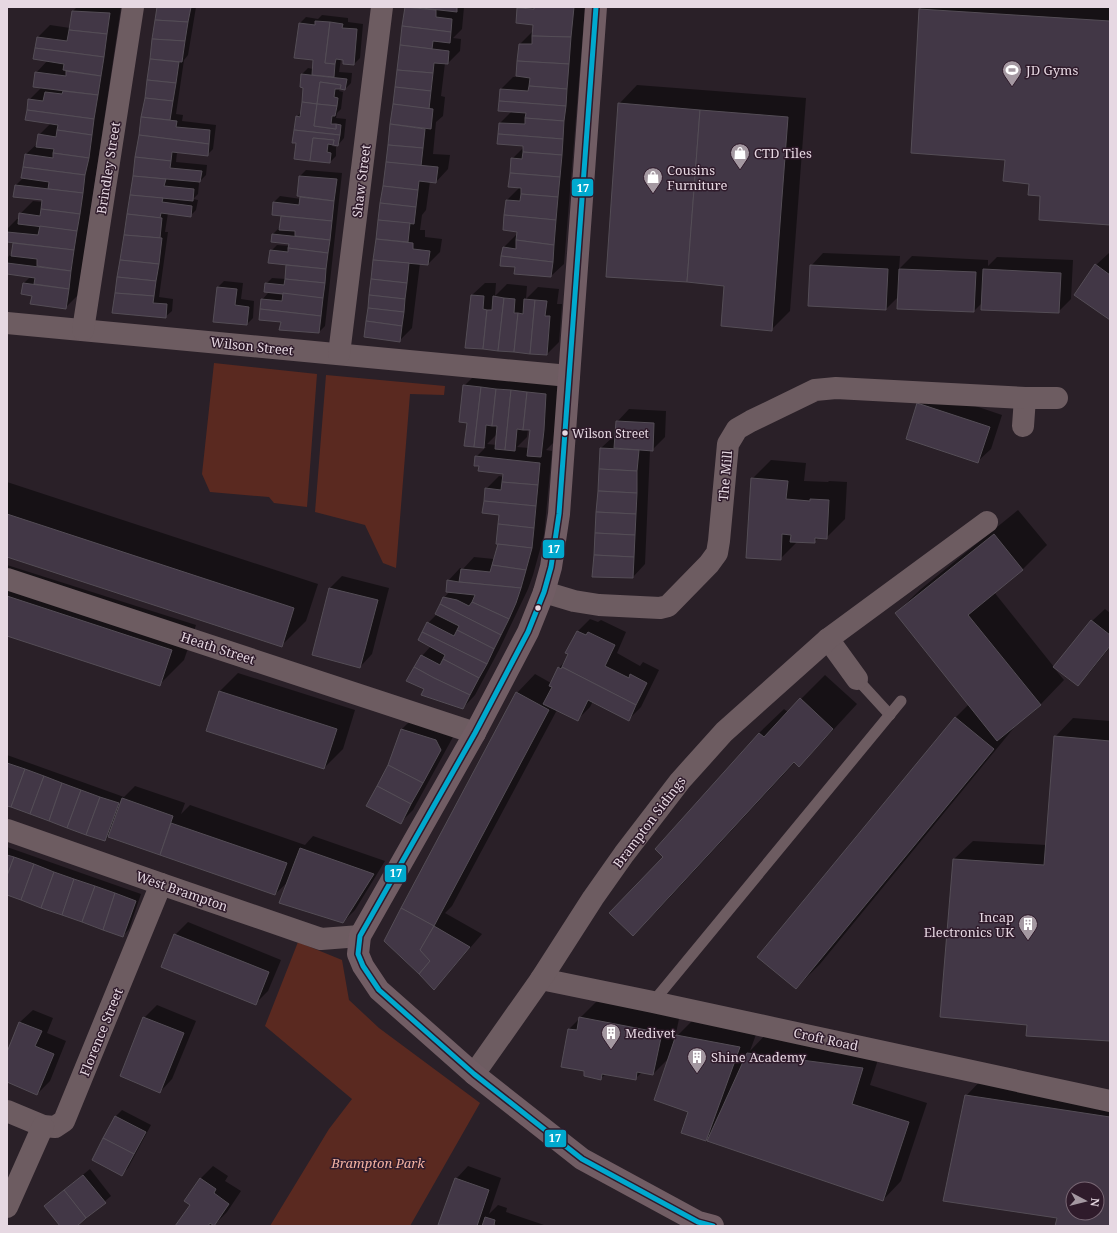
<svg xmlns="http://www.w3.org/2000/svg" width="1117" height="1233" font-family="'Noto Serif',serif">
<style>
.green{fill:#5a2920}
.shadow{fill:#0007;fill-rule:evenodd}
.building{fill:#423746;stroke:#544d56;fill-rule:evenodd}
.lines{fill:none;stroke-linecap:round;stroke-linejoin:round}
.lane{stroke:#6d5c61;stroke-width:11}
.street{stroke:#6d5c61;stroke-width:22}
.secondary{stroke:#715d64;stroke-width:22}
.bus-1-casing{stroke:#2f1b2b;stroke-width:8}
.bus-1{stroke:#00a9ce;stroke-width:5}
.bus-dot{fill:#e6d8e2;stroke:#2f1b2b;stroke-width:1.5}
.labels{text-anchor:middle;dominant-baseline:central;stroke-width:3;stroke-linejoin:round;paint-order:stroke}
.bus-label{font-size:12px;fill:#e6d8e2;stroke:#2f1b2b;text-anchor:start}
.poi-label{font-size:13px;fill:#e6d8e2;stroke:#2f1b2b;text-anchor:start}
.street-label{font-size:13px;fill:#e6d8e2;stroke:#2f1b2b}
.park-label{font-size:13px;font-style:italic;fill:#f3b1a1;stroke:#2f1b2b}
.line-badge{stroke:#2f1b2b;stroke-width:1.5}
.badge-label{font-size:11px;text-anchor:middle;font-weight:bold;fill:#fff}
</style>
<rect width="100%" height="100%" fill="#2a2028"/>
<g class="green">
<path d="M214 363 317 374 307 507 274 503 269 497 210 492 202 474Z"/>
<path d="M326 375 445 386 444 395 410 394 396 568 383 563 365 525 315 512Z"/>
<path d="M298 942 342 960 349 1000 379 1028 480 1103 410 1226H270L329 1129 352 1099 265 1026Z"/>
</g>
<g class="shadow">
<path d="M77 7H121L78 295 65 308 33 295 22 294 24 283 31 276 7 273V258L12 253 14 242 7 241V229L17 219H19L20 214 33 201 43 202V199L15 186 24 177 25 155 38 143 39 135 51 123 29 100 42 87 36 73 48 60 37 38 50 25 70 28 73 11Z"/>
<path d="M158 7H196L188 55 184 60 176 114 183 115 182 121 216 125 213 149 207 155 177 152 176 162 207 165 206 175 198 183H199L198 194 193 199 198 200 196 210 190 216 168 213 165 232H168L159 297 173 299 172 311 165 317 118 277 140 135Z"/>
<path d="M406 7H464L462 29 453 38 461 39 460 51 448 63H445L441 96 445 97 443 116 436 122 433 154 450 155 448 169 436 182 430 181 426 210 422 215 420 230H425V237L442 239 440 252 428 264 420 263 412 328 400 340 365 336Z"/>
<path d="M519 7H585L564 264 551 276 516 267 504 247 516 235H518L507 200 520 187 512 159 524 147 500 123 512 111 501 89 513 77H517L520 44 532 32 534 24 518 8Z"/>
<path d="M922 7H1110V224L1041 195 1006 159 920 10Z"/>
<path d="M322 15 348 18V22L363 24 360 58 354 64 344 59H341L339 72 352 73 351 83 345 89 340 88 339 91 343 92 341 109 337 113 336 118 346 119 344 138 338 145 332 144V146L336 147V156L330 162 297 142V117L301 112 305 87 301 86 302 74 308 68 313 69 314 59 300 23 306 17 318 19Z"/>
<path d="M637 85 806 98 790 311 771 330 725 285 619 104Z"/>
<path d="M306 170 342 173 325 326 319 332 282 321 262 300 268 293 284 295V293L266 284 272 278 286 279 288 264 271 251 277 245 290 246V243L272 241 273 234 279 228H281L282 215 273 214 274 202 280 196 301 199 300 176Z"/>
<path d="M823 253 900 256 899 269 912 256 988 260V266L997 257 1073 260 1071 299 1058 312 982 303 974 311 898 308 899 296 886 309 811 266Z"/>
<path d="M1109 253 1110 254V319L1096 265Z"/>
<path d="M224 281 243 283 241 299 254 301 253 318 247 324 218 287Z"/>
<path d="M485 283H496L495 296 507 284 527 286 526 299 538 287 559 289 557 304H562L559 342 547 354 466 347 472 295Z"/>
<path d="M477 373 558 381 556 417 553 443 546 450 552 451 544 535 533 575 528 589 499 650 475 695 463 708 425 689 422 656 431 646 428 623 437 614 444 598 450 591 448 581 460 568 463 569 474 557 494 559 499 543 500 515 486 489 499 476 504 477V473L480 465 476 457 486 447 465 445 468 423 464 386ZM528 429H531L529 448 517 447 527 437ZM498 433 497 445 487 444Z"/>
<path d="M931 391 1002 415 991 449 978 461 918 404Z"/>
<path d="M629 409 666 411 665 437 652 450H650L645 564 633 577 601 448 614 436H616L617 422Z"/>
<path d="M771 460 806 463 804 481 828 482 829 481 847 482 845 519 826 538 819 537 814 542 798 541 780 559 752 479Z"/>
<path d="M7 482 318 584 306 621 281 646 7 556Z"/>
<path d="M1018 510 1047 545 1022 570 994 592 1054 667 1092 621 1105 609 1110 613V647L1090 672 1077 685 1054 668 1064 680 1040 705 1017 724 820 964 796 988 759 957 956 717 969 704 896 613 921 589Z"/>
<path d="M7 565 196 625 184 660 160 684 7 635Z"/>
<path d="M342 576 389 588 372 654 360 667 330 588Z"/>
<path d="M590 619 598 622 601 620 626 632 617 653 640 666 643 662 659 670 641 707 629 719 593 701 590 707 577 720 557 710 452 906 445 913 482 934 446 976 434 989 385 941 517 693 535 674 551 683 559 668 566 660 578 631Z"/>
<path d="M238 673 355 710 343 749 324 768 220 691Z"/>
<path d="M825 675 857 704 823 741 799 765 795 762 658 910 633 934 664 857 656 849 759 733 784 709 788 712Z"/>
<path d="M414 717 453 737 413 810 400 823 389 765 402 729Z"/>
<path d="M1073 718 1110 721V1040L1028 1024 954 859 973 841 1046 845 1055 737Z"/>
<path d="M7 755 124 797 135 786 185 803 181 814 190 805 305 845 313 836 385 861 355 910 343 922 289 881 275 894 109 836 105 840 7 805Z"/>
<path d="M7 847 141 894 129 929 123 936 7 894Z"/>
<path d="M188 922 281 960 268 991 255 1004 175 935Z"/>
<path d="M599 999 680 1014 675 1038 696 1017 758 1029 750 1051 766 1034 881 1050 870 1085 927 1103 901 1181 883 1200 712 1134 705 1140 689 1112 670 1057 653 1074 642 1072 635 1079 606 1074 601 1078 585 1071 569 1029Z"/>
<path d="M157 1005 196 1021 172 1079 160 1092 121 1076 144 1018Z"/>
<path d="M33 1010 53 1018 47 1033 66 1041 50 1081 37 1094 7 1081V1055L20 1022Z"/>
<path d="M984 1077 1110 1096V1226H1056L1058 1217 966 1096ZM1073 1189H1097V1213H1073Z"/>
<path d="M122 1110 151 1125 128 1168 122 1174 93 1159 116 1116Z"/>
<path d="M213 1166 228 1176 225 1181 241 1191 227 1212 214 1225 213 1224 211 1226H176L191 1204 200 1179Z"/>
<path d="M468 1166 501 1178 489 1214 498 1205 507 1208 506 1212 547 1226H444L440 1224 456 1179Z"/>
<path d="M90 1169 111 1196 76 1226H62L52 1200Z"/>
</g>
<g class="building">
<path d="M157 7H191L188 22 155 20Z"/>
<path d="M405 7 436 10V17L452 19 451 32 402 26Z"/>
<path d="M413 7H457V12Z"/>
<path d="M534 7H574L571 37 532 36 533 25 516 23 517 8 534 9Z"/>
<path d="M919 9 1110 21V225L1039 220 1040 196 1028 195 1029 184 1003 181 1005 160 911 153Z"/>
<path d="M72 11 110 13 107 34 69 30Z"/>
<path d="M155 20 188 22 185 41 152 39Z"/>
<path d="M315 21 330 22 325 63 335 64 334 77 312 75 313 60 294 58 299 23 315 25Z"/>
<path d="M330 22 343 24 342 28 357 29 354 65 343 64V60L336 59 335 64 325 63Z"/>
<path d="M402 26 451 32 450 43 433 41 432 49 400 45Z"/>
<path d="M69 30 107 34 104 57 35 48 37 37 67 41Z"/>
<path d="M532 36 571 37 569 64 517 61 519 44H532Z"/>
<path d="M152 39 185 41 182 62 150 59Z"/>
<path d="M400 45 449 51 448 64 434 63 433 73 397 70Z"/>
<path d="M35 48 104 57 101 76 63 70 64 64 33 59Z"/>
<path d="M150 59 179 62 176 83 147 80Z"/>
<path d="M517 61 569 64 567 89 529 86 530 78 516 76Z"/>
<path d="M397 70 433 73 431 91 395 87Z"/>
<path d="M66 71 101 76 98 95 33 87 35 72 66 76Z"/>
<path d="M301 74 347 79 345 90 340 89 341 85 320 82 317 104 302 102 303 88 300 87Z"/>
<path d="M147 80 176 83 173 101 145 98Z"/>
<path d="M320 82 341 85 340 89H335L334 97 338 98 337 106 317 104Z"/>
<path d="M529 86 567 89 566 106 499 101 500 89 528 91Z"/>
<path d="M395 87 431 91 429 109 393 104Z"/>
<path d="M63 91 98 95 94 119 27 110 28 99 43 101 45 92 62 94Z"/>
<path d="M145 98 173 101 170 120 141 117Z"/>
<path d="M499 101 566 106 564 121 525 118 526 113 498 111Z"/>
<path d="M302 102 317 104 314 126 336 129V124L341 125 340 135 294 130 296 116 300 117Z"/>
<path d="M618 103 700 110 687 282 606 277Z"/>
<path d="M317 104 337 106 335 116H332L331 124H336V129L314 126Z"/>
<path d="M393 104 433 109 431 129 390 124Z"/>
<path d="M27 110 94 119 92 135 57 130 58 125 25 120Z"/>
<path d="M700 110 788 117 772 331 721 326 724 286 687 282Z"/>
<path d="M141 117 177 121 176 127 210 130 209 144 139 135Z"/>
<path d="M525 118 564 121 563 139 498 134 499 123 525 124Z"/>
<path d="M390 124 425 129 423 148 388 145Z"/>
<path d="M57 130 92 135 89 158 53 153 54 149 36 147 38 134 56 137Z"/>
<path d="M294 130 340 135 338 146 333 145 334 140 313 138 310 161 294 159 296 143H292Z"/>
<path d="M498 134 563 139 562 155 523 152V146L497 144Z"/>
<path d="M139 135 209 144 208 156 172 152 171 161 135 157Z"/>
<path d="M313 138 334 140 333 145 328 144 327 152 331 153 330 163 310 161Z"/>
<path d="M388 145 423 148 421 166 386 162Z"/>
<path d="M523 152 562 155 560 177 510 173 511 158 522 159Z"/>
<path d="M53 153 89 158 85 175 23 167 25 154 53 158Z"/>
<path d="M135 157 171 161 170 168 202 171 200 182 133 176Z"/>
<path d="M386 162 438 167 436 183 419 181 418 190 383 186Z"/>
<path d="M23 167 85 175 83 193 48 189 49 182 21 178Z"/>
<path d="M510 173 560 177 558 197 521 194V188L508 187Z"/>
<path d="M133 176 166 179 164 186 194 189 193 201 130 195Z"/>
<path d="M299 176 337 179 334 201 297 196Z"/>
<path d="M15 185 83 193 80 214 41 209 42 200 13 197Z"/>
<path d="M383 186 418 190 416 207 380 203Z"/>
<path d="M521 194 558 197 556 220 504 215 506 200 520 201Z"/>
<path d="M130 195 163 198 162 202 192 206 191 217 161 213 160 218 127 214Z"/>
<path d="M300 197 334 201 332 221 272 215 273 202 299 205Z"/>
<path d="M380 203 416 207 414 224 378 220Z"/>
<path d="M41 209 80 214 77 231 18 224 19 213 40 216Z"/>
<path d="M127 214 162 218 160 238 124 235Z"/>
<path d="M504 215 556 220 554 245 516 240 517 232 503 230Z"/>
<path d="M281 216 332 221 330 240 295 236V231L279 230Z"/>
<path d="M378 220 410 223 408 242 376 239Z"/>
<path d="M40 226 77 231 74 250 7 242V232L38 235Z"/>
<path d="M272 234 330 240 328 253 288 248 289 244 271 242Z"/>
<path d="M124 235 162 238 159 264 120 260Z"/>
<path d="M376 239 413 243V249L430 251 428 265 373 260Z"/>
<path d="M516 240 554 245 553 262 501 256 503 247 516 249Z"/>
<path d="M13 243 74 250 71 271 37 266V259L11 256Z"/>
<path d="M288 248 328 253 326 269 268 263 270 250 288 252Z"/>
<path d="M501 256 553 262 551 277 514 274 515 267 500 266Z"/>
<path d="M120 260 159 264 156 281 117 277Z"/>
<path d="M373 260 409 263 407 283 371 279Z"/>
<path d="M7 263 71 271 69 289 34 284 35 278 7 274Z"/>
<path d="M1095 264 1110 275V320L1074 295Z"/>
<path d="M286 265 326 269 325 283 285 279Z"/>
<path d="M810 265 888 269 886 310 808 306Z"/>
<path d="M899 269 976 272 974 312 897 309Z"/>
<path d="M983 269 1061 273 1059 313 981 310Z"/>
<path d="M117 277 156 281 154 296 115 293Z"/>
<path d="M285 279 325 283 323 298 264 292 265 283 284 285Z"/>
<path d="M371 279 407 283 405 299 369 295Z"/>
<path d="M23 283 69 289 66 309 30 304 32 296 21 294Z"/>
<path d="M217 287 237 289 235 305 249 307 247 325 213 322Z"/>
<path d="M115 293 154 296 153 303 167 304 166 318 112 313Z"/>
<path d="M283 293 323 298 321 316 260 309 261 299 282 301Z"/>
<path d="M369 295 405 299 404 312 368 308Z"/>
<path d="M471 295 484 296 483 309 487 310 483 349 465 348Z"/>
<path d="M493 296 504 298 498 351 483 349 487 310H492Z"/>
<path d="M504 298 515 299 514 313H518L514 352 498 351Z"/>
<path d="M524 299 535 300 530 354 514 352 518 313 523 314Z"/>
<path d="M535 300 547 301 545 316H550L547 355 530 354Z"/>
<path d="M368 308 404 312 402 326 366 321Z"/>
<path d="M260 309 321 316 319 333 279 330 281 322 259 320Z"/>
<path d="M366 321 402 326 400 342 364 337Z"/>
<path d="M463 385 481 387 474 447 464 446 467 423 459 422Z"/>
<path d="M481 387 496 389 492 426 486 425 484 448 474 447Z"/>
<path d="M496 389 511 390 505 450 495 449 497 426H492Z"/>
<path d="M511 390 527 392 523 430 517 429 515 451 505 450Z"/>
<path d="M527 392 546 394 544 430 541 457 527 456 530 430H523Z"/>
<path d="M917 403 990 427 978 463 906 439Z"/>
<path d="M616 421 654 423 653 451 614 448Z"/>
<path d="M600 448 639 450 637 471 599 469Z"/>
<path d="M475 456 540 463 538 485 502 482 503 474 478 471 479 466H474Z"/>
<path d="M599 469 637 471V493L598 491Z"/>
<path d="M751 478 788 481 786 499 810 501V499L829 500 827 539 815 538V543L790 542 791 535 782 534 781 560 746 558Z"/>
<path d="M502 482 538 485 536 506 484 501 485 488 501 490Z"/>
<path d="M598 491 637 493 636 514 596 512Z"/>
<path d="M484 501 536 506 534 528 498 524 499 515 482 513Z"/>
<path d="M596 512 636 514 635 535 595 533Z"/>
<path d="M7 514 294 608 282 647 7 557Z"/>
<path d="M498 524 534 528 532 548 496 544Z"/>
<path d="M595 533 635 535 634 557 594 555Z"/>
<path d="M994 534 1023 570 968 615 1041 705 997 741 895 613Z"/>
<path d="M498 544 532 548 526 570 492 565Z"/>
<path d="M594 555 634 557 633 578 592 577Z"/>
<path d="M492 565 526 570 521 588 459 582 461 569 490 572Z"/>
<path d="M447 580 459 582 521 588 516 603 509 619 472 602 475 595 446 592Z"/>
<path d="M329 588 378 600 360 668 312 655Z"/>
<path d="M7 596 172 650 160 686 7 636Z"/>
<path d="M443 597 457 600 469 606 472 602 509 619 501 635 440 604Z"/>
<path d="M440 604 501 635 494 649 457 630 459 626 435 614Z"/>
<path d="M1091 620 1110 635V646L1078 686 1053 667Z"/>
<path d="M427 622 454 636 457 630 494 649 487 664 422 632Z"/>
<path d="M577 631 586 635 588 632 615 645 605 666 629 678 630 674 647 683 636 705 562 667 568 654 565 653Z"/>
<path d="M422 632 487 664 479 678 443 659 445 655 418 640Z"/>
<path d="M421 655 440 665 443 659 479 678 470 695 434 678 414 667Z"/>
<path d="M414 667 434 678 470 695 463 709 421 695 424 689 406 681Z"/>
<path d="M558 667 561 669 562 667 636 705 629 721 588 700 578 721 543 704 552 687 549 686Z"/>
<path d="M219 691 337 729 324 769 206 731Z"/>
<path d="M516 692 549 710 434 926 401 908Z"/>
<path d="M800 698 833 729 799 767 794 762 633 936 609 913 663 857 655 849 759 733 764 737Z"/>
<path d="M955 717 994 749 796 989 757 957Z"/>
<path d="M401 729 436 740 441 750 423 783 388 765Z"/>
<path d="M1054 736 1110 741V1041L1026 1036 1027 1025 940 1017 953 859 1044 865Z"/>
<path d="M7 763 25 769 11 807 7 806Z"/>
<path d="M388 765 423 783 411 804 377 786Z"/>
<path d="M25 769 44 776 30 814 11 807Z"/>
<path d="M44 776 62 783 49 821 30 814Z"/>
<path d="M62 783 81 790 67 828 49 821Z"/>
<path d="M377 786 411 804 401 824 366 806Z"/>
<path d="M81 790 100 797 86 835 67 828Z"/>
<path d="M100 797 119 803 105 841 86 835Z"/>
<path d="M122 798 173 816 160 855 108 837Z"/>
<path d="M171 823 287 863 275 895 160 855Z"/>
<path d="M300 848 374 874 343 923 279 903Z"/>
<path d="M7 855 14 857 7 876Z"/>
<path d="M14 857 34 864 21 900 7 895V876Z"/>
<path d="M34 864 54 872 41 908 21 900Z"/>
<path d="M54 872 74 879 62 915 41 908Z"/>
<path d="M74 879 95 886 82 922 62 915Z"/>
<path d="M95 886 115 893 103 930 82 922Z"/>
<path d="M115 893 136 901 123 937 103 930Z"/>
<path d="M401 908 434 926 420 950 430 961 419 974 384 941Z"/>
<path d="M434 926 470 947 434 990 419 974 430 961 420 950Z"/>
<path d="M174 934 269 972 256 1005 161 967Z"/>
<path d="M143 1017 184 1033 160 1093 120 1076Z"/>
<path d="M579 1017 662 1033 653 1075 637 1072 636 1080 602 1074 601 1080 584 1076V1071L561 1067 568 1029 577 1030Z"/>
<path d="M19 1022 42 1031 35 1046 54 1054 37 1095 7 1082V1052Z"/>
<path d="M676 1035 740 1047 706 1141 681 1133 688 1112 654 1100Z"/>
<path d="M747 1053 863 1068 852 1104 909 1122 883 1201 707 1141Z"/>
<path d="M965 1095 1110 1117V1226H1055L1057 1218 943 1201ZM1073 1189H1097V1213H1073Z"/>
<path d="M115 1116 146 1132 134 1154 103 1138Z"/>
<path d="M103 1138 134 1154 122 1176 92 1160Z"/>
<path d="M83 1175 106 1203 86 1218 64 1190Z"/>
<path d="M200 1178 216 1189 214 1193 229 1204 214 1226 210 1223 208 1226H175L190 1205 184 1201Z"/>
<path d="M455 1178 489 1190 477 1226 438 1225Z"/>
<path d="M64 1190 86 1218 77 1226H60L44 1206Z"/>
<path d="M485 1217 495 1220 494 1225 498 1226H482Z"/>
</g>
<g class="lines">
<g class="lane">
<path d="M857 679 890 715"/>
<path d="M653 1002 901 701"/>
</g>
<g class="street">
<path d="M7 323 569 376"/>
<path d="M83 330 133 7"/>
<path d="M339 354 382 7"/>
<path d="M1023 426 1025 398"/>
<path d="M7 579 475 733"/>
<path d="M544 592 574 601 599 605 660 608 668 606 709 564 717 553 719 541 728 444 737 429 751 421 815 390 836 388 1025 398H1057"/>
<path d="M828 639 857 679"/>
<path d="M7 830 161 884 321 939 360 936"/>
<path d="M541 979 653 1002 1110 1101"/>
<path d="M474 1074 541 979 593 898 624 854 680 781 724 732 828 639 987 522"/>
<path d="M7 1111 43 1126 55 1127 64 1121 161 884"/>
<path d="M7 1207 43 1126"/>
</g>
<path class="secondary" d="M596 7 559 514 551 567 544 592 528 632 475 733 360 936 358 954 363 966 379 990 474 1074 582 1159 698 1222 713 1226"/>
<defs>
<path id="bus-1" d="M596 7 559 514 551 567 544 592 528 632 475 733 360 936 358 954 363 966 379 990 474 1074 582 1159 698 1222 713 1226"/>
</defs>
<use href="#bus-1" class="bus-1-casing"/>
<use href="#bus-1" class="bus-1"/>
</g>
<defs>
<symbol id="stadium-pin" viewBox="-11 -11 22 30"><path d="M0 17L-7.5 6A9.5 9.5 0 1 1 7.5 6Z" fill="#a498a1" stroke="#2f1b2b"/><path d="M0-5a6.5 5 0 1 0 0 10a6.5 5 0 1 0 0-10ZM-3.5-1.8h7v3.6h-7Z" fill="#fff"/></symbol>
<symbol id="shop-pin" viewBox="-11 -11 22 30"><path d="M0 17L-7.5 6A9.5 9.5 0 1 1 7.5 6Z" fill="#a498a1" stroke="#2f1b2b"/><path d="M-5-2.5h2.3a2.7 3.5 0 0 1 5.4 0H5L5.5 6h-11ZM-1.5-2.5h3a1.5 2.3 0 0 0-3 0Z" fill="#fff"/></symbol>
<symbol id="building-pin" viewBox="-11 -11 22 30"><path d="M0 17L-7.5 6A9.5 9.5 0 1 1 7.5 6Z" fill="#a498a1" stroke="#2f1b2b"/><path d="M-4-6H4V6H1V3H-1V6H-4ZM-2.5-4.3h1.7v1.8h-1.7ZM.8-4.3h1.7v1.8H.8ZM-2.5-1h1.7V.8h-1.7ZM.8-1h1.7V.8H.8Z" fill="#fff"/></symbol>
</defs>
<g fill-rule="evenodd">
<use href="#stadium-pin" x="1001" y="59" width="22" height="30"/>
<use href="#shop-pin" x="729" y="142" width="22" height="30"/>
<use href="#shop-pin" x="642" y="166" width="22" height="30"/>
<use href="#building-pin" x="1017" y="913" width="22" height="30"/>
<use href="#building-pin" x="600" y="1022" width="22" height="30"/>
<use href="#building-pin" x="686" y="1046" width="22" height="30"/>
</g>
<g class="bus-dot">
<circle cx="565" cy="433" r="3.5"/>
<circle cx="538" cy="608" r="3.5"/>
</g>
<g class="labels">
<g class="bus-label">
<text x="572" y="433">Wilson Street</text>
</g>
<g class="poi-label">
<text x="1026" y="70">JD Gyms</text>
<text x="754" y="153">CTD Tiles</text>
<text x="667" y="170">Cousins<tspan x="667" dy="15">Furniture</tspan></text>
<text x="1014" y="917" text-anchor="end">Incap<tspan x="1014" dy="15">Electronics UK</tspan></text>
<text x="625" y="1033">Medivet</text>
<text x="711" y="1057">Shine Academy</text>
</g>
<g class="street-label">
<text transform="translate(108 168) rotate(-81)">Brindley Street</text>
<text transform="translate(361 181) rotate(-83)">Shaw Street</text>
<text transform="translate(252 346) rotate(6)">Wilson Street</text>
<text transform="translate(725 476) rotate(-85)">The Mill</text>
<text transform="translate(218 648) rotate(18)">Heath Street</text>
<text transform="translate(649 822) rotate(-53)">Brampton Sidings</text>
<text transform="translate(182 891) rotate(19)">West Brampton</text>
<text transform="translate(101 1032) rotate(-68)">Florence Street</text>
<text transform="translate(826 1039) rotate(12)">Croft Road</text>
</g>
<g class="park-label">
<text x="378" y="1163">Brampton Park</text>
</g>
</g>
<g class="line-badge">
<rect x="571" y="178" width="23" height="19" rx="4" fill="#00a9ce"/>
<rect x="542" y="539" width="23" height="20" rx="4" fill="#00a9ce"/>
<rect x="384" y="864" width="23" height="19" rx="4" fill="#00a9ce"/>
<rect x="544" y="1129" width="23" height="19" rx="4" fill="#00a9ce"/>
</g>
<g class="badge-label">
<text x="583" y="192">17</text>
<text x="554" y="553">17</text>
<text x="396" y="877">17</text>
<text x="555" y="1142">17</text>
</g>
<rect width="1117" height="1233" fill="none" stroke="#e6d8e2" stroke-width="16"/>
<g transform="translate(1085 1201) rotate(97)"><circle r="19" fill="#2f1b2b" stroke="#786774"/>
<path d="M0-3L7 15L0 10L-7 15Z" fill="#a498a1"/>
<text y="-6" font-size="11" font-weight="bold" text-anchor="middle" fill="#e6d8e2">N</text>
</g>
</svg>
